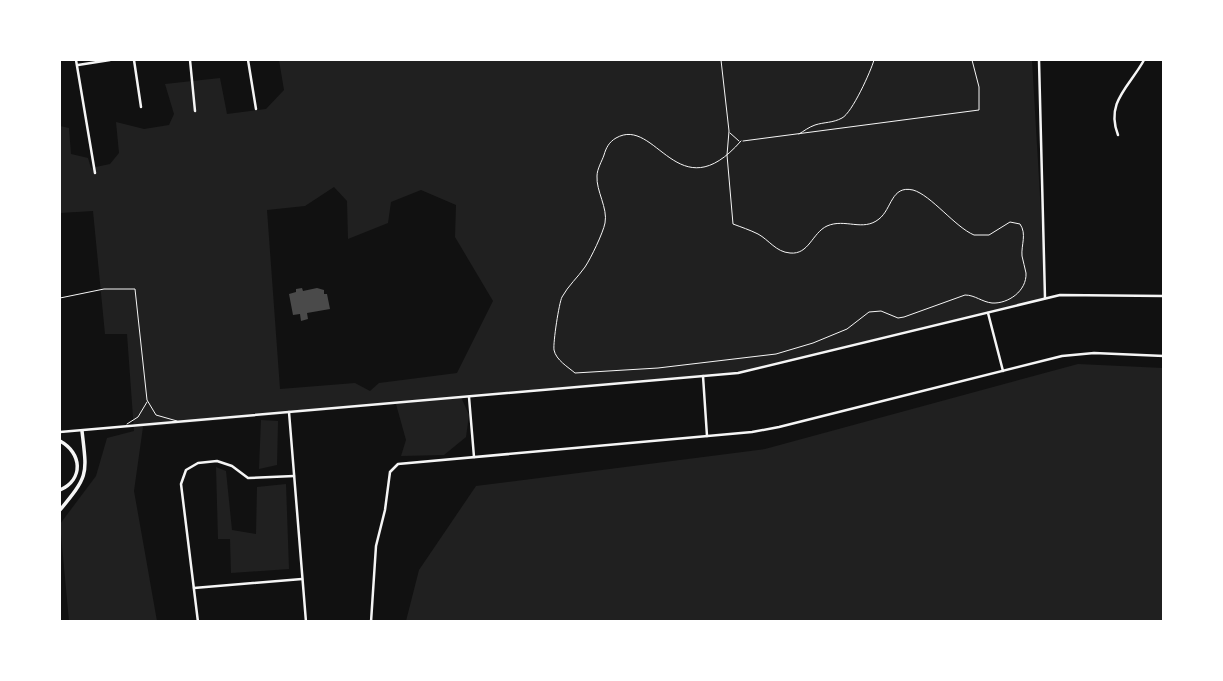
<svg xmlns="http://www.w3.org/2000/svg" width="1223" height="681" font-family="Karla,sans-serif">
<style>
.green{fill:#202020;fill-rule:evenodd}
.building{fill:#4a4a4a}
.lines{fill:none;stroke-linecap:round;stroke-linejoin:round}
.path{stroke:#f5f5f5;stroke-width:1}
.service{stroke:#f5f5f5;stroke-width:1}
.minor{stroke:#f5f5f5;stroke-width:2.5}
.tertiary{stroke:#f5f5f5;stroke-width:2.5}
.primary{stroke:#f5f5f5;stroke-width:3.5}
</style>
<rect width="100%" height="100%" fill="#111"/>
<g class="green">
<path d="M279 60H1032L1046 299 756 370 461 397 469 415 466 437 444 455 401 456 406 440 396 404 143 427 134 491 157 621H69L60 524 96 476 107 438 134 431 127 334H105L93 211 60 213V126L69 128 71 154 88 158 91 168 110 164 119 153 116 122 144 129 169 125 174 114 165 84 220 78 227 114 266 109 284 90ZM334 187 347 201 348 239 388 223 391 202 421 190 456 205 455 237 493 301 457 373 379 383 370 391 355 383 280 389 267 210 305 206Z"/>
<path d="M1078 364 1163 368V621H406L419 570 476 486 765 449Z"/>
<path d="M261 420 278 421 277 465 259 469Z"/>
<path d="M216 467 226 471 232 530 256 534 257 487 286 484 289 569 231 573 230 539H218Z"/>
</g>
<path class="building" d="M302 288 303 291 317 288 324 290V294H327L330 309 307 313 308 319 301 321 300 314 293 315 289 294 296 292V289Z"/>
<g class="lines">
<g class="path">
<path d="M721 60 729 131 727 155 733 224C741 227 750 230 758 234 769 240 776 252 790 253 809 255 812 233 827 226 845 218 863 232 879 219 892 209 891 185 913 190 931 195 955 227 974 235H989L1010 222 1020 224C1027 234 1021 245 1022 256 1023 262 1025 267 1026 273 1027 291 1008 304 992 303 982 302 975 295 965 295L904 317 898 318 881 311 869 312 847 329 813 343 776 354 658 368 575 373C568 367 556 360 554 350 553 342 559 303 562 297 568 286 578 277 585 267 591 258 603 233 605 223 608 208 596 191 597 176 597 169 602 161 604 155 606 148 609 142 616 138 656 115 678 213 741 141"/>
<path d="M730 133 739 141"/>
<path d="M799 134C804 131 809 127 815 125 824 122 833 123 842 118 852 113 871 71 874 60"/>
<path d="M743 141 979 110V87L972 60"/>
</g>
<g class="service">
<path d="M60 298 104 289H135L147 400 156 415 177 421"/>
<path d="M127 424 138 417 147 402"/>
</g>
<g class="minor">
<path d="M76 60 95 173"/>
<path d="M134 60 141 107"/>
<path d="M190 60 195 111"/>
<path d="M248 60 256 109"/>
<path d="M78 65 110 60"/>
<path d="M1118 135C1105 102 1130 86 1144 60"/>
<path d="M988 313 1003 371"/>
<path d="M703 376 707 436"/>
<path d="M469 397 474 457"/>
<path d="M194 588 302 579"/>
<path d="M198 622 181 484 186 470 198 463 217 461 232 466 248 478 294 476"/>
<path d="M371 622 376 546 385 510 390 472 398 464 752 432 779 427 1062 356 1094 353 1164 356"/>
</g>
<g class="tertiary">
<path d="M1039 60 1045 298"/>
<path d="M289 412 306 622"/>
<path d="M60 432 738 373 1060 295 1164 296"/>
</g>
<g class="primary">
<path d="M60 441C82 453 84 479 60 490"/>
<path d="M60 510C89 475 87 475 82 431"/>
</g>
</g>
<rect width="1223" height="681" fill="none" stroke="#ffffff" stroke-width="122"/>
</svg>
